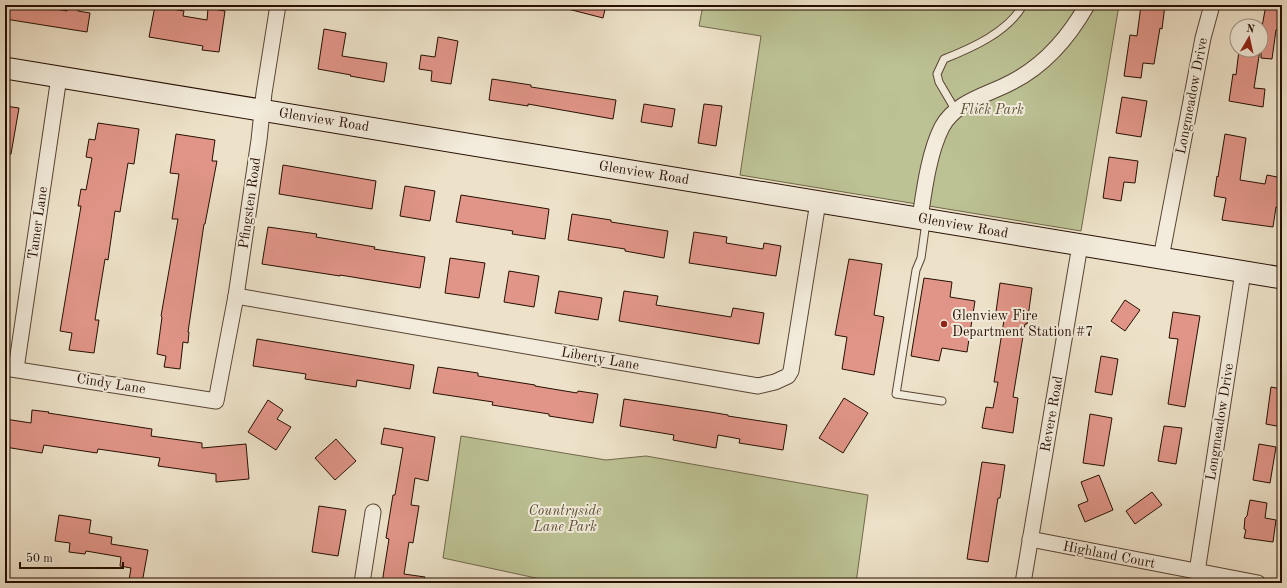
<svg xmlns="http://www.w3.org/2000/svg" width="1287" height="588" font-family="'Old Standard TT',serif">
<style>
.green{fill:#bcc294;stroke:#71684b}
.building{fill:#e19588;stroke:#260f02}
.lines{fill:none;stroke-linecap:round;stroke-linejoin:round}
.service-casing{stroke:#584434;stroke-width:9}
.minor-casing{stroke:#584434;stroke-width:17}
.secondary-casing{stroke:#260f02;stroke-width:23}
.service{stroke:#f3ecdc;stroke-width:7}
.minor{stroke:#f3ecdc;stroke-width:15}
.secondary{stroke:#f3ecdc;stroke-width:21}
.poi-dot{fill:#8f2418;stroke:#f3ecdc;stroke-width:1.5}
.labels{text-anchor:middle;dominant-baseline:central;stroke-width:4;stroke-linejoin:round;paint-order:stroke}
.street-label{font-size:14px;fill:#260f02;stroke:#f3ecdc}
.park-label{font-size:14px;font-style:italic;fill:#5a4e35;stroke:#f3ecdc}
.poi-label{font-size:14px;fill:#260f02;stroke:#f3ecdc;text-anchor:start}
</style>
<rect width="100%" height="100%" fill="#ede2c9"/>
<filter id="stains"><feTurbulence type="fractalNoise" baseFrequency=".005" numOctaves="4"/><feColorMatrix values="0 0 0 0 .2 0 0 0 0 .09 0 0 0 0 .02 0 0 0 .5 -.17"/></filter>
<radialGradient id="worn" r=".72"><stop offset=".6" stop-color="#630" stop-opacity="0"/><stop offset="1" stop-color="#630" stop-opacity=".3"/></radialGradient>
<g class="green">
<path d="M703 5H1119L1081 231 740 175 761 36 699 26Z"/>
<path d="M461 436 606 460 646 456 868 495 856 583H559L443 558Z"/>
</g>
<g class="building">
<path d="M6 5H35L67 11V5H79L78 11 90 13 87 32 5 19Z"/>
<path d="M569 5H606L603 18 568 9Z"/>
<path d="M1141 5H1165L1162 29 1160 28 1154 64 1143 63 1141 78 1124 76 1130 35 1137 36Z"/>
<path d="M1266 5H1282V31L1276 30 1272 59 1261 58V32Z"/>
<path d="M155 6 184 11 183 16 207 20 208 8 225 11 219 52 202 50 203 46 149 37Z"/>
<path d="M324 29 346 33 342 56 387 63 384 82 350 76 351 75 318 69Z"/>
<path d="M438 37 458 41 451 84 431 81 432 71 419 69 421 55 435 57Z"/>
<path d="M1239 50H1260L1254 88 1265 89 1263 107 1229 101 1233 74 1236 75Z"/>
<path d="M492 79 531 85V87L616 100 613 119 528 104V106L489 100Z"/>
<path d="M1122 97 1147 101 1141 137 1116 133Z"/>
<path d="M644 104 675 109 672 127 641 122Z"/>
<path d="M704 104 722 106 716 146 698 143Z"/>
<path d="M5 106 19 108 11 154H5Z"/>
<path d="M98 123 139 129 134 164 128 163 120 212 115 211 108 260 105 259 95 320H99L94 353 69 350 72 333 60 331 81 206H78L81 189 86 190 92 158 86 157 89 139 95 140Z"/>
<path d="M176 134 215 140 212 161H217L205 224H204L188 332H189L188 343 183 342 180 369 164 367 166 356 157 354 162 317 161 316 178 219H172L179 174 170 173Z"/>
<path d="M1225 134 1246 138 1240 180 1265 184 1267 175 1282 178V208L1276 207 1273 227 1222 220 1226 198 1214 196 1217 176 1218 177Z"/>
<path d="M1109 157 1138 161 1135 183 1124 182 1121 201 1103 198Z"/>
<path d="M283 165 376 181 372 209 279 194Z"/>
<path d="M405 186 435 191 430 221 400 216Z"/>
<path d="M461 195 549 209 545 239 512 234 513 231 456 222Z"/>
<path d="M572 214 611 220V222L668 231 664 258 625 251V249L568 240Z"/>
<path d="M268 227 317 234 316 237 375 247 374 249 425 257 420 288 340 275V276L262 264Z"/>
<path d="M694 232 727 237 726 243 763 249 764 243 781 246 776 276 689 263Z"/>
<path d="M450 258 485 263 479 298 445 293Z"/>
<path d="M849 259 882 264 874 315 884 317 874 375 842 369 847 337 835 335Z"/>
<path d="M509 271 539 276 534 307 504 302Z"/>
<path d="M924 278 952 282 950 297 975 301 967 352 942 348 939 361 911 356Z"/>
<path d="M1000 283 1032 288 1027 324H1025L1013 397 1018 398 1013 433 982 428 986 407 993 408 998 382H994L1004 320 995 319Z"/>
<path d="M559 291 602 298 598 320 555 313Z"/>
<path d="M624 291 658 296 656 305 731 317 733 308 764 313 759 344 619 321Z"/>
<path d="M1125 300 1140 310 1125 331 1111 321Z"/>
<path d="M1173 312 1200 316 1185 407 1168 404 1178 339 1169 338Z"/>
<path d="M257 339 414 365 410 389 357 380 356 387 305 379 306 374 253 366Z"/>
<path d="M1101 356 1118 359 1112 395 1095 392Z"/>
<path d="M438 367 478 373V376L535 385V386L577 393 578 391 598 394 593 423 549 416V414L492 405 493 402 433 393Z"/>
<path d="M1271 387 1282 389V427L1266 424Z"/>
<path d="M844 398 868 413 843 453 819 438Z"/>
<path d="M624 399 710 412 728 415V416L787 425 783 450 739 443 740 439 718 435 716 448 673 440 674 435 620 426Z"/>
<path d="M268 400 283 410 277 419 291 427 276 450 248 432Z"/>
<path d="M32 410 49 412 48 413 152 429 151 436 202 443V448L246 444 249 479 216 482V474L158 466 160 458 98 449 97 453 44 445 42 453 5 447V419L31 423Z"/>
<path d="M1090 414 1112 418 1104 466 1083 463Z"/>
<path d="M1164 426 1182 428 1176 464 1158 461Z"/>
<path d="M384 428 435 437 428 481 415 478 411 505 419 506 413 543 409 542 404 574 425 577 424 583H382L389 539 386 538 393 495H395L403 448 381 444Z"/>
<path d="M336 439 356 461 335 480 315 458Z"/>
<path d="M1259 444 1276 447 1270 483 1253 480Z"/>
<path d="M982 462 1005 465 1000 498H998L988 562 967 559Z"/>
<path d="M1099 475 1113 510 1085 522 1078 505 1088 501 1081 482Z"/>
<path d="M1152 492 1162 505 1135 524 1126 511Z"/>
<path d="M1250 500 1267 503 1265 518 1276 520 1273 542 1244 538 1246 530 1244 529 1245 518 1247 516Z"/>
<path d="M319 506 346 510 338 556 312 552Z"/>
<path d="M59 515 91 520 89 533 112 537 111 544 148 550 142 583 129 580 131 568 120 566 121 557 86 551 85 554 69 552 70 543 55 541Z"/>
</g>
<g class="lines">
<defs>
<g id="service">
<path d="M956 111 939 82 937 74 944 59C972 48 1008 32 1023 5"/>
<path d="M926 222 921 258 916 270 896 394 942 401"/>
</g>
<g id="minor">
<path d="M920 218C924 191 929 152 942 127 956 101 988 95 1012 82 1045 65 1069 37 1087 5"/>
<path d="M1161 258 1203 38 1212 5"/>
<path d="M236 296 758 386 775 382 788 376 791 371 818 202"/>
<path d="M5 368 216 401 236 296 259 140 264 93 278 5"/>
<path d="M16 369 59 77"/>
<path d="M1030 539 1258 583"/>
<path d="M1197 572 1243 272"/>
<path d="M362 583 373 512"/>
<path d="M1023 583 1080 245"/>
</g>
<path id="secondary" d="M5 68 1282 278"/>
</defs>
<use href="#service" class="service-casing"/>
<use href="#minor" class="minor-casing"/>
<use href="#secondary" class="secondary-casing"/>
<use href="#service" class="service"/>
<use href="#minor" class="minor"/>
<use href="#secondary" class="secondary"/>
</g>
<circle class="poi-dot" cx="944" cy="324" r="4"/>
<g class="labels">
<g class="street-label">
<text transform="translate(1192 96) rotate(-79)">Longmeadow Drive</text>
<text transform="translate(324 120) rotate(9)">Glenview Road</text>
<text transform="translate(644 173) rotate(9)">Glenview Road</text>
<text transform="translate(250 203) rotate(-82)">Pfingsten Road</text>
<text transform="translate(38 223) rotate(-82)">Tamer Lane</text>
<text transform="translate(963 226) rotate(10)">Glenview Road</text>
<text transform="translate(600 359) rotate(10)">Liberty Lane</text>
<text transform="translate(111 384) rotate(9)">Cindy Lane</text>
<text transform="translate(1052 414) rotate(-80)">Revere Road</text>
<text transform="translate(1220 422) rotate(-81)">Longmeadow Drive</text>
<text transform="translate(1109 555) rotate(11)">Highland Court</text>
</g>
<g class="park-label">
<text x="992" y="110">Flick Park</text>
<text x="565" y="511">Countryside<tspan x="565" dy="16">Lane Park</tspan></text>
</g>
<g class="poi-label">
<text x="952" y="316">Glenview Fire<tspan x="952" dy="16">Department Station #7</tspan></text>
</g>
</g>
<rect width="1287" height="588" fill="none" stroke="#ede2c9" stroke-width="20"/>
<rect x="6" y="6" width="1275" height="576" fill="none" stroke="#260f02" stroke-width="2"/>
<rect x="10" y="10" width="1267" height="568" fill="none" stroke="#260f02"/>
<g transform="translate(1249 38) rotate(9)"><circle r="19" fill="#f3ecdc" stroke="#a19485"/>
<path d="M0-3L7 15L0 10L-7 15Z" fill="#8f2418"/>
<text y="-6" font-size="11" font-weight="bold" text-anchor="middle" fill="#260f02">N</text>
</g>
<path d="M20 562v6h103v-6" fill="none" stroke="#260f02" stroke-width="2"/>
<text x="26" y="562" font-size="12" fill="#260f02" stroke="#f3ecdc" stroke-width="3" paint-order="stroke">50 m</text>
<rect width="100%" height="100%" filter="url(#stains)"/>
<rect width="100%" height="100%" fill="url(#worn)"/>
</svg>
